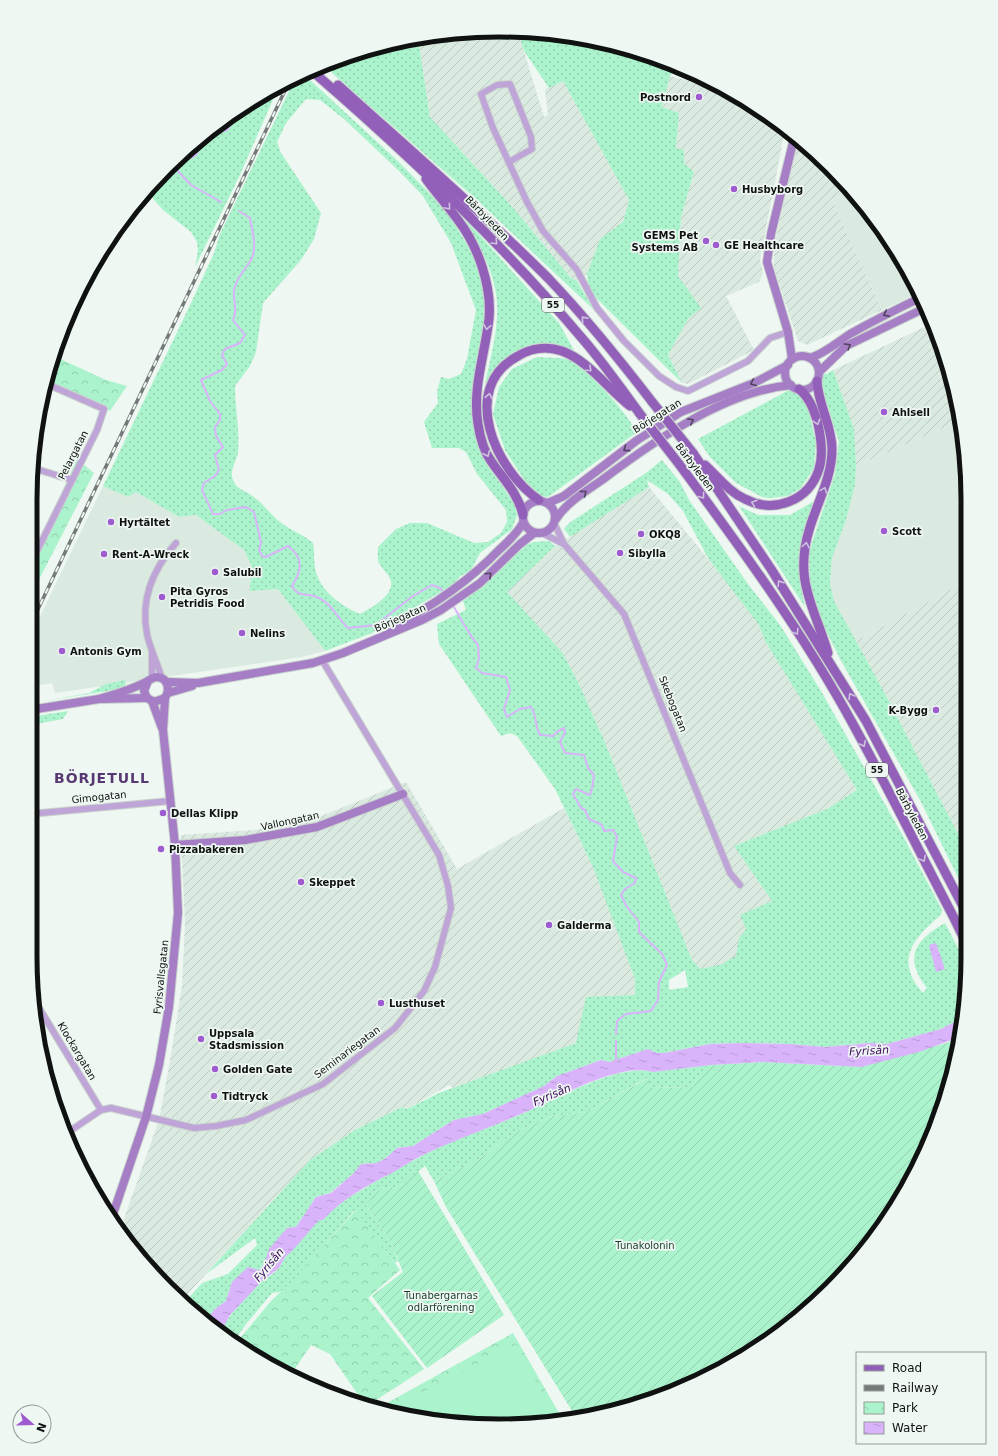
<svg xmlns="http://www.w3.org/2000/svg" width="998" height="1456" font-family="'DejaVu Sans',sans-serif">
<style>
.built{fill:#daeae1}
.industrial{fill:url(#industrial-furrows)}
.grass{fill:url(#grass-dots);fill-rule:evenodd}
.park{fill:url(#park-crowns)}
.garden{fill:url(#garden-furrows)}
.pitch{fill:#abf3cc}
.water{fill:url(#water-ripples)}
.lines{fill:none;stroke-linecap:round;stroke-linejoin:round}
.stream{stroke:#d9b4fb;stroke-width:2}
.street-casing{stroke:#cad2ce;stroke-width:8}
.secondary-casing{stroke:#cad2ce;stroke-width:10}
.primary-casing{stroke:#cad2ce;stroke-width:11}
.street{stroke:#bfa5d7;stroke-width:6}
.secondary{stroke:#a57ec6;stroke-width:8}
.primary{stroke:#9260b9;stroke-width:9}
.rail-casing{stroke:#757a78;stroke-width:3.5}
.rail{stroke:#eef7f2;stroke-width:2;stroke-dasharray:6;stroke-linecap:butt}
.primary-bridge-casing{stroke:#cad2ce;stroke-width:11;stroke-linecap:butt}
.primary-bridge{stroke:#9260b9;stroke-width:9}
.oneway{stroke:#cec2de}
.oneway2{stroke:#524362}
.poi-dot{fill:#9e5bd0;stroke:#eef7f2;stroke-width:1.5}
.labels{text-anchor:middle;dominant-baseline:central;stroke-width:3.5;stroke-linejoin:round;paint-order:stroke}
.shield{fill:#eef7f2;stroke:#525754;stroke-width:1}
.shield-label{font-size:9px;font-weight:bold;fill:#0f1211}
.poi-label{font-size:10px;font-weight:bold;fill:#0f1211;stroke:#eef7f2;text-anchor:start}
.street-label{font-size:10px;fill:#0f1211;stroke:#eef7f2}
.park-label{font-size:10px;fill:#173d2b;stroke:#eef7f2}
.water-label{font-size:11px;font-style:italic;fill:#3d075b;stroke:#eef7f2}
.district-label{font-size:14px;font-weight:bold;letter-spacing:1px;fill:#583872;stroke:#eef7f2}
.rim{fill:none;stroke:#0f1211;stroke-width:5}
</style>
<defs>
<pattern id="industrial-furrows" width="10" height="10" patternUnits="userSpaceOnUse"><rect width="10" height="10" fill="#daeae1"/><path d="M-1 1l2-2M0 10L10 0M9 11l2-2" fill="none" stroke="#bac8c0"/></pattern>
<pattern id="grass-dots" width="8" height="8" patternUnits="userSpaceOnUse"><rect width="8" height="8" fill="#abf3cc"/><path d="M2 2h.1M6 6h.1" fill="none" stroke="#92cfae" stroke-width="1.8" stroke-linecap="round"/></pattern>
<pattern id="park-crowns" width="20" height="18" patternUnits="userSpaceOnUse"><rect width="20" height="18" fill="#abf3cc"/><path d="M2 6a3 3 0 1 1 6 0M12 15a3 3 0 1 1 6 0" fill="none" stroke="#92cfae"/></pattern>
<pattern id="garden-furrows" width="10" height="10" patternUnits="userSpaceOnUse"><rect width="10" height="10" fill="#abf3cc"/><path d="M-1 1l2-2M0 10L10 0M9 11l2-2" fill="none" stroke="#92cfae"/></pattern>
<pattern id="water-ripples" width="26" height="14" patternUnits="userSpaceOnUse"><rect width="26" height="14" fill="#d9b4fb"/><path d="M2 4q2-2 4 0t4 0M15 11q2-2 4 0t4 0" fill="none" stroke="#b99ad6"/></pattern>
</defs>
<rect width="100%" height="100%" fill="#eef7f2"/>
<g class="built">
<path d="M851 191 871 214 920 292 882 310 832 200Z"/>
<path d="M960 421 968 499V580L856 641 834 601 830 583 832 558 846 520 855 485 856 466Z"/>
<path d="M103 486 128 497 136 492 179 517 196 515 220 531 244 550 251 564 250 591 278 589 325 651 302 657 55 693 52 683 30 687V637Z"/>
<path d="M559 1413 564 1421 540 1424Z"/>
</g>
<g class="industrial">
<path d="M499 30 518 32 544 117 548 115 545 89 563 81 629 200 623 222 600 239 587 274 577 281 571 278 515 210 430 117 418 38Z"/>
<path d="M670 76 701 84 702 79 760 109 785 130 760 260 763 273 759 282 726 296 754 350 688 384 682 383 668 355 688 319 700 308 678 276 681 217 694 172 684 163 676 148 679 113 662 107Z"/>
<path d="M797 140 831 168 851 191 832 200 882 310 807 345 798 341 774 268V247Z"/>
<path d="M931 324 959 408 960 421 856 466 854 429 833 370Z"/>
<path d="M649 487 737 594 759 625 765 641 857 790 827 809 734 846 772 901 793 946 700 980 604 740 578 682 562 652 507 592 555 546Z"/>
<path d="M968 580V853L883 690 856 641Z"/>
<path d="M406 782 457 869 564 808 593 867 618 932 635 979V995L576 1043 453 1088 449 1085 407 1109 402 1107 355 1130 310 1160 182 1300 120 1230 159 1120 170 1061 182 986 185 924 181 835 255 830 316 818Z"/>
</g>
<g class="grass">
<path d="M518 32 591 39 678 66 670 76 662 107 679 113 676 148 684 150V163L694 172 681 217 678 276 701 308 688 319 668 355 682 383 588 290 587 274 600 239 623 222 629 200 563 81 549 88 524 51Z"/>
<path d="M418 38 430 117 515 210 571 278 577 281 594 310 476 199 323 65 408 39Z"/>
<path d="M302 75 311 81 399 162 434 198 452 220 479 264 485 303 479 446 488 466 519 510 512 529 480 553 471 570 459 577 454 584 372 633 325 651 278 589 250 591 251 564 244 550 196 515 179 517 136 492 128 497 103 486 192 301 214 253 220 234 295 79ZM306 99 320 100 344 119 399 171 423 196 451 243 476 310 467 359 461 374 449 379 441 377 437 392 438 403 424 422 432 448H459L466 452 477 474 506 510 507 522 501 533 488 542 474 543 427 523H410L396 529 378 547C378 551 377 559 379 563 382 569 389 574 391 581 394 596 370 609 360 614 343 607 323 593 317 575 313 566 315 553 313 543 303 534 291 531 280 522 270 514 262 502 251 495 244 490 236 489 233 480 229 471 236 462 238 453 240 431 235 408 235 386L250 366 256 352 263 303 301 260 314 239 321 213 281 153 277 142 286 123Z"/>
<path d="M278 88 239 177 195 267 198 251 197 242 191 232 163 210 148 193V190L168 167 239 109Z"/>
<path d="M464 218 559 323 574 350C565 348 554 345 544 344 517 343 500 366 485 384 491 354 502 319 495 288 490 263 476 240 464 218Z"/>
<path d="M537 357C546 358 557 357 566 359 586 365 627 414 637 432L548 497 539 496 527 484 505 450 493 414 499 387 512 369Z"/>
<path d="M833 370 854 429 856 466 855 485 846 520 832 558 830 583 834 601 883 690 968 853V898L920 800 840 659 822 622 810 584 809 552 835 474 839 442 820 382 823 374H827Z"/>
<path d="M791 389 801 395 808 408 816 442 814 468 800 489 787 496 771 498 762 497 736 483 709 456 698 439Z"/>
<path d="M662 460 680 482 689 500 748 584 780 625 821 691 903 836 942 910 941 915C913 938 894 961 923 993L927 988C903 958 915 940 945 923L967 965 962 1018 941 1029 887 1044 870 1043 825 1047 791 1044 741 1043 710 1044 664 1053H657L648 1049 609 1062 601 1060 557 1076 544 1086 483 1114 454 1120 413 1146 397 1148 386 1158 377 1163 361 1164 354 1173 330 1193 316 1197 296 1227 287 1228 270 1249 264 1264 259 1270 232 1282 226 1301 215 1309 205 1321 190 1310 184 1303 202 1283 228 1274 257 1245 255 1238 206 1274 310 1160 355 1130 402 1107 407 1109 439 1093 576 1043 586 997 635 995V979L593 867 555 789 517 736 510 733 501 736 439 644 437 624 466 610 463 601 490 580 526 545 534 542 549 541 555 546 507 592 562 652 578 682 604 740 692 960 700 969 720 965 736 956 739 938 746 929 740 915 772 901 734 846 827 809 857 790 765 641 759 625 708 558 683 511 668 494 647 480 649 487 570 537 564 529 569 523 646 473ZM685 970 688 987 669 990V980Z"/>
<path d="M814 501C814 513 807 525 803 536 796 565 799 579 805 607L739 506 758 515H790Z"/>
<path d="M125 680 126 688 44 701 89 693 106 684Z"/>
<path d="M68 711 63 719 30 725V717Z"/>
<path d="M960 1037 955 1063 698 1077 692 1087 651 1088 647 1078 587 1112 552 1116 515 1132 479 1159 434 1181 425 1166 400 1186 376 1191 366 1205 391 1243 398 1261 395 1263 355 1210 293 1281 280 1292 272 1293 247 1323 234 1341 223 1333C220 1322 252 1291 261 1282 266 1277 273 1275 278 1269 281 1265 282 1260 286 1256 297 1244 308 1232 319 1220H323L334 1207C361 1190 389 1173 418 1158 454 1138 495 1127 533 1109 565 1095 619 1063 653 1072L711 1065 861 1067 947 1043Z"/>
</g>
<g class="park">
<path d="M56 357 106 380 127 386 110 411 48 382Z"/>
<path d="M77 459 94 473 30 597V562Z"/>
<path d="M356 1210 400 1270 368 1298 424 1369 370 1404 363 1402 330 1354 311 1345 290 1376 264 1363 236 1343 271 1301 293 1280Z"/>
<path d="M513 1333 559 1413 540 1424 529 1425 438 1422 390 1409 387 1403Z"/>
</g>
<g class="garden">
<path d="M960 1037 959 1049 932 1137 889 1218 830 1289 760 1347 707 1378 590 1417 577 1419 446 1207 434 1181 479 1159 515 1132 552 1116 587 1112 648 1078 651 1088 692 1087 698 1077 711 1065 763 1062 861 1067 947 1043Z"/>
<path d="M418 1171 504 1315 427 1368 372 1296 403 1272 391 1243 366 1205 376 1191 400 1186Z"/>
</g>
<path class="pitch" d="M517 1344 551 1411 523 1425 438 1422 410 1414 404 1402Z"/>
<g class="water">
<path d="M936 943 945 969 936 972 929 945Z"/>
<path d="M962 1018 960 1037 919 1052 861 1067 763 1062 711 1065 653 1072C617 1062 561 1097 528 1111 492 1127 454 1140 419 1157 409 1162 400 1169 390 1174 366 1186 341 1200 323 1220H319L293 1250 285 1257 279 1268 262 1281 230 1315 222 1330 223 1333 205 1321 215 1309 226 1301 232 1282 248 1267 259 1270 264 1264 269 1249 287 1228 296 1227 316 1197 331 1193 354 1173 361 1164 377 1163 386 1158 397 1148 413 1146 454 1120 483 1114 544 1086 557 1076 601 1060 609 1062 648 1049 657 1053H664L710 1044 741 1043 791 1044 825 1047 870 1043 887 1044 941 1029Z"/>
</g>
<g class="lines">
<g class="stream">
<path d="M212 131 218 132 227 130 245 105"/>
<path d="M201 140C199 160 190 158 175 162L174 167 191 185 221 202"/>
<path d="M239 211 250 218C252 231 257 245 252 258 246 269 237 276 234 290 233 301 238 311 233 320L245 335 240 343 225 349 222 355 227 364 222 370 201 380 210 401 220 414V420L215 427 216 436 223 447 215 455 219 470 215 476 204 483 202 490 213 514H220L227 510 246 507 254 512 261 542 259 550 262 556 266 557 288 546C304 558 302 570 292 586 299 599 309 592 319 598 332 604 338 619 348 628L376 625 413 596 432 585 440 588 445 594"/>
<path d="M452 604C461 618 467 632 478 645L479 659 476 668 482 673 506 677 510 690 504 709 507 717 520 709 531 707C538 718 534 725 540 735L553 736 558 731 564 728 565 732 560 742 565 753 584 755 588 768 594 775 592 789 590 795 576 789 573 794 581 808 585 810 589 819 602 825 604 831 613 830 617 837 613 861 623 872 636 878 635 883 625 889 621 895 627 907 639 922V932L662 954 667 965 659 982 658 1000 651 1011 626 1014 617 1021 616 1034"/>
<path d="M616 1062V1041"/>
</g>
<defs>
<g id="street">
<path d="M509 162 532 149 531 137 510 84 497 85 481 94 493 128 527 202 543 231 577 270 597 308 624 341 659 376 676 387 688 391 748 361 770 338 788 332"/>
<path d="M33 468 72 480"/>
<path d="M554 523 564 544 624 614 730 873 740 885"/>
<path d="M542 533 564 544"/>
<path d="M30 565 97 430 104 409 47 384"/>
<path d="M152 678V652"/>
<path d="M162 679C158 664 150 649 147 634 140 599 153 569 176 543"/>
<path d="M30 814 170 801"/>
<path d="M36 1003 101 1110"/>
<path d="M67 1133 101 1110 111 1108 194 1128 216 1126 246 1120 323 1084 395 1028 424 991 435 967 451 908 448 886 439 855 322 660"/>
</g>
<g id="secondary">
<circle cx="802" cy="373" r="17"/>
<path d="M810 358C826 353 836 343 850 334 873 321 897 309 922 297"/>
<path d="M792 359 788 332 767 262 771 234 794 138"/>
<path d="M819 372 846 346 925 308"/>
<circle cx="539" cy="517" r="16"/>
<path d="M548 503 564 496 636 441 681 412 754 383 788 365"/>
<path d="M556 519C567 502 585 492 602 480 654 441 725 391 791 385"/>
<path d="M391 628C431 607 467 583 499 550 508 542 517 533 523 523"/>
<path d="M166 682 198 683 313 663 343 653 422 620 441 610 480 583 520 544 534 533"/>
<path d="M168 693 192 686"/>
<path d="M99 699C116 694 131 690 146 682 150 680 153 677 157 677 169 678 170 690 165 698L154 702 147 698 144 691 148 681"/>
<path d="M152 701 162 728"/>
<path d="M30 710 99 699 147 698"/>
<path d="M175 845 245 840 317 827 403 794"/>
<path d="M111 1220 146 1117 159 1065 169 1007 178 913 175 845 163 730 165 698"/>
</g>
<g id="primary">
<path d="M311 70C407 153 499 240 581 337 602 361 621 388 640 414"/>
<path d="M338 85C408 148 482 212 548 278 586 318 620 360 653 403"/>
<path d="M426 179C436 193 448 206 458 220 478 246 492 286 489 319 485 354 472 388 478 424 480 437 483 450 491 461 503 479 518 493 523 515"/>
<path d="M817 381C818 405 832 425 832 449 832 477 818 501 810 527 793 580 814 606 828 653"/>
<path d="M693 453 771 569 866 721 968 916"/>
<path d="M679 464C741 548 804 634 854 726 888 788 920 853 953 916L968 947"/>
<path d="M705 465C718 477 729 492 745 499 774 514 809 501 819 469 824 453 821 436 817 420 813 408 809 397 799 389"/>
<path d="M539 500C496 471 458 388 518 356 531 348 547 346 562 351 589 361 608 389 630 406"/>
</g>
</defs>
<use href="#street" class="street-casing"/>
<use href="#secondary" class="secondary-casing"/>
<use href="#primary" class="primary-casing"/>
<use href="#street" class="street"/>
<use href="#secondary" class="secondary"/>
<use href="#primary" class="primary"/>
<defs>
<path id="rail" d="M30 626 289 82"/>
</defs>
<use href="#rail" class="rail-casing"/>
<use href="#rail" class="rail"/>
<defs>
<g id="primary-bridge">
<path d="M653 403 693 453"/>
<path d="M640 414 679 464"/>
</g>
</defs>
<use href="#primary-bridge" class="primary-bridge-casing"/>
<use href="#primary-bridge" class="primary-bridge"/>
</g>
<defs><path id="oneway-chevron" d="M-2-3.5L2.5 0L-2 3.5" fill="none" stroke-width="1.6" stroke-linecap="round" stroke-linejoin="round"/></defs>
<g class="oneway">
<use href="#oneway-chevron" transform="translate(448 207) rotate(50)"/>
<use href="#oneway-chevron" transform="translate(495 242) rotate(46)"/>
<use href="#oneway-chevron" transform="translate(584 319) rotate(-132)"/>
<use href="#oneway-chevron" transform="translate(487 327) rotate(100)"/>
<use href="#oneway-chevron" transform="translate(589 369) rotate(43)"/>
<use href="#oneway-chevron" transform="translate(489 396) rotate(-79)"/>
<use href="#oneway-chevron" transform="translate(817 422) rotate(74)"/>
<use href="#oneway-chevron" transform="translate(487 454) rotate(65)"/>
<use href="#oneway-chevron" transform="translate(824 490) rotate(-70)"/>
<use href="#oneway-chevron" transform="translate(702 496) rotate(53)"/>
<use href="#oneway-chevron" transform="translate(754 503) rotate(-161)"/>
<use href="#oneway-chevron" transform="translate(806 545) rotate(-79)"/>
<use href="#oneway-chevron" transform="translate(780 583) rotate(-122)"/>
<use href="#oneway-chevron" transform="translate(796 632) rotate(57)"/>
<use href="#oneway-chevron" transform="translate(851 696) rotate(-121)"/>
<use href="#oneway-chevron" transform="translate(863 744) rotate(63)"/>
<use href="#oneway-chevron" transform="translate(923 859) rotate(62)"/>
</g>
<g class="oneway2">
<use href="#oneway-chevron" transform="translate(886 314) rotate(154)"/>
<use href="#oneway-chevron" transform="translate(848 346) rotate(-31)"/>
<use href="#oneway-chevron" transform="translate(753 383) rotate(157)"/>
<use href="#oneway-chevron" transform="translate(691 421) rotate(-27)"/>
<use href="#oneway-chevron" transform="translate(626 449) rotate(144)"/>
<use href="#oneway-chevron" transform="translate(584 493) rotate(-36)"/>
<use href="#oneway-chevron" transform="translate(489 575) rotate(-43)"/>
</g>
<g class="poi-dot">
<circle cx="699" cy="97" r="4"/>
<circle cx="734" cy="189" r="4"/>
<circle cx="706" cy="241" r="4"/>
<circle cx="716" cy="245" r="4"/>
<circle cx="884" cy="412" r="4"/>
<circle cx="111" cy="522" r="4"/>
<circle cx="884" cy="531" r="4"/>
<circle cx="641" cy="534" r="4"/>
<circle cx="620" cy="553" r="4"/>
<circle cx="104" cy="554" r="4"/>
<circle cx="215" cy="572" r="4"/>
<circle cx="162" cy="597" r="4"/>
<circle cx="242" cy="633" r="4"/>
<circle cx="62" cy="651" r="4"/>
<circle cx="936" cy="710" r="4"/>
<circle cx="163" cy="813" r="4"/>
<circle cx="161" cy="849" r="4"/>
<circle cx="301" cy="882" r="4"/>
<circle cx="549" cy="925" r="4"/>
<circle cx="381" cy="1003" r="4"/>
<circle cx="201" cy="1039" r="4"/>
<circle cx="215" cy="1069" r="4"/>
<circle cx="214" cy="1096" r="4"/>
</g>
<g class="labels">
<g class="shield">
<rect x="542" y="298" width="22" height="14" rx="3"/>
<rect x="866" y="763" width="22" height="14" rx="3"/>
</g>
<g class="shield-label">
<text x="553" y="305">55</text>
<text x="877" y="770">55</text>
</g>
<g class="poi-label">
<text x="691" y="97" text-anchor="end">Postnord</text>
<text x="742" y="189">Husbyborg</text>
<text x="698" y="235" text-anchor="end">GEMS Pet<tspan x="698" dy="12">Systems AB</tspan></text>
<text x="724" y="245">GE Healthcare</text>
<text x="892" y="412">Ahlsell</text>
<text x="119" y="522">Hyrtältet</text>
<text x="892" y="531">Scott</text>
<text x="649" y="534">OKQ8</text>
<text x="628" y="553">Sibylla</text>
<text x="112" y="554">Rent-A-Wreck</text>
<text x="223" y="572">Salubil</text>
<text x="170" y="591">Pita Gyros<tspan x="170" dy="12">Petridis Food</tspan></text>
<text x="250" y="633">Nelins</text>
<text x="70" y="651">Antonis Gym</text>
<text x="928" y="710" text-anchor="end">K-Bygg</text>
<text x="171" y="813">Dellas Klipp</text>
<text x="169" y="849">Pizzabakeren</text>
<text x="309" y="882">Skeppet</text>
<text x="557" y="925">Galderma</text>
<text x="389" y="1003">Lusthuset</text>
<text x="209" y="1033">Uppsala<tspan x="209" dy="12">Stadsmission</tspan></text>
<text x="223" y="1069">Golden Gate</text>
<text x="222" y="1096">Tidtryck</text>
</g>
<g class="street-label">
<text transform="translate(487 218) rotate(46)">Bärbyleden</text>
<text transform="translate(657 416) rotate(-32)">Börjegatan</text>
<text transform="translate(73 455) rotate(-63)">Pelargatan</text>
<text transform="translate(695 467) rotate(53)">Bärbyleden</text>
<text transform="translate(400 618) rotate(-24)">Börjegatan</text>
<text transform="translate(673 704) rotate(68)">Skebogatan</text>
<text transform="translate(99 797) rotate(-6)">Gimogatan</text>
<text transform="translate(912 814) rotate(62)">Bärbyleden</text>
<text transform="translate(290 821) rotate(-12)">Vallongatan</text>
<text transform="translate(161 977) rotate(-84)">Fyrisvallsgatan</text>
<text transform="translate(77 1051) rotate(59)">Klockargatan</text>
<text transform="translate(347 1052) rotate(-37)">Seminariegatan</text>
</g>
<g class="park-label">
<text x="645" y="1245">Tunakolonin</text>
<text x="441" y="1295">Tunabergarnas<tspan x="441" dy="12">odlarförening</tspan></text>
</g>
<g class="water-label">
<text transform="translate(869 1051) rotate(-3)">Fyrisån</text>
<text transform="translate(552 1095) rotate(-23)">Fyrisån</text>
<text transform="translate(269 1265) rotate(-50)">Fyrisån</text>
</g>
<g class="district-label">
<text x="102" y="778">BÖRJETULL</text>
</g>
</g>
<path d="M0 0H998V1456H0ZM499 37H499A462 462 0 0 1 961 499V957A462 462 0 0 1 499 1419H499A462 462 0 0 1 37 957V499A462 462 0 0 1 499 37Z" fill="#eef7f2" fill-rule="evenodd"/>
<path class="rim" d="M499 37H499A462 462 0 0 1 961 499V957A462 462 0 0 1 499 1419H499A462 462 0 0 1 37 957V499A462 462 0 0 1 499 37Z"/>
<rect x="856" y="1352" width="130" height="92" fill="#eef7f2" stroke="#959b98"/>
<rect x="864" y="1365" width="20" height="6" fill="#9260b9" stroke="#959b98"/>
<text x="892" y="1372" font-size="12" fill="#0f1211">Road</text>
<rect x="864" y="1385" width="20" height="6" fill="#757a78" stroke="#959b98"/>
<text x="892" y="1392" font-size="12" fill="#0f1211">Railway</text>
<rect x="864" y="1402" width="20" height="12" fill="url(#park-crowns)" stroke="#959b98"/>
<text x="892" y="1412" font-size="12" fill="#0f1211">Park</text>
<rect x="864" y="1422" width="20" height="12" fill="url(#water-ripples)" stroke="#959b98"/>
<text x="892" y="1432" font-size="12" fill="#0f1211">Water</text>
<g transform="translate(32 1424) rotate(110)"><circle r="19" fill="#eef7f2" stroke="#959b98"/>
<path d="M0-3L7 15L0 10L-7 15Z" fill="#9e5bd0"/>
<text y="-6" font-size="11" font-weight="bold" text-anchor="middle" fill="#0f1211">N</text>
</g>
</svg>
